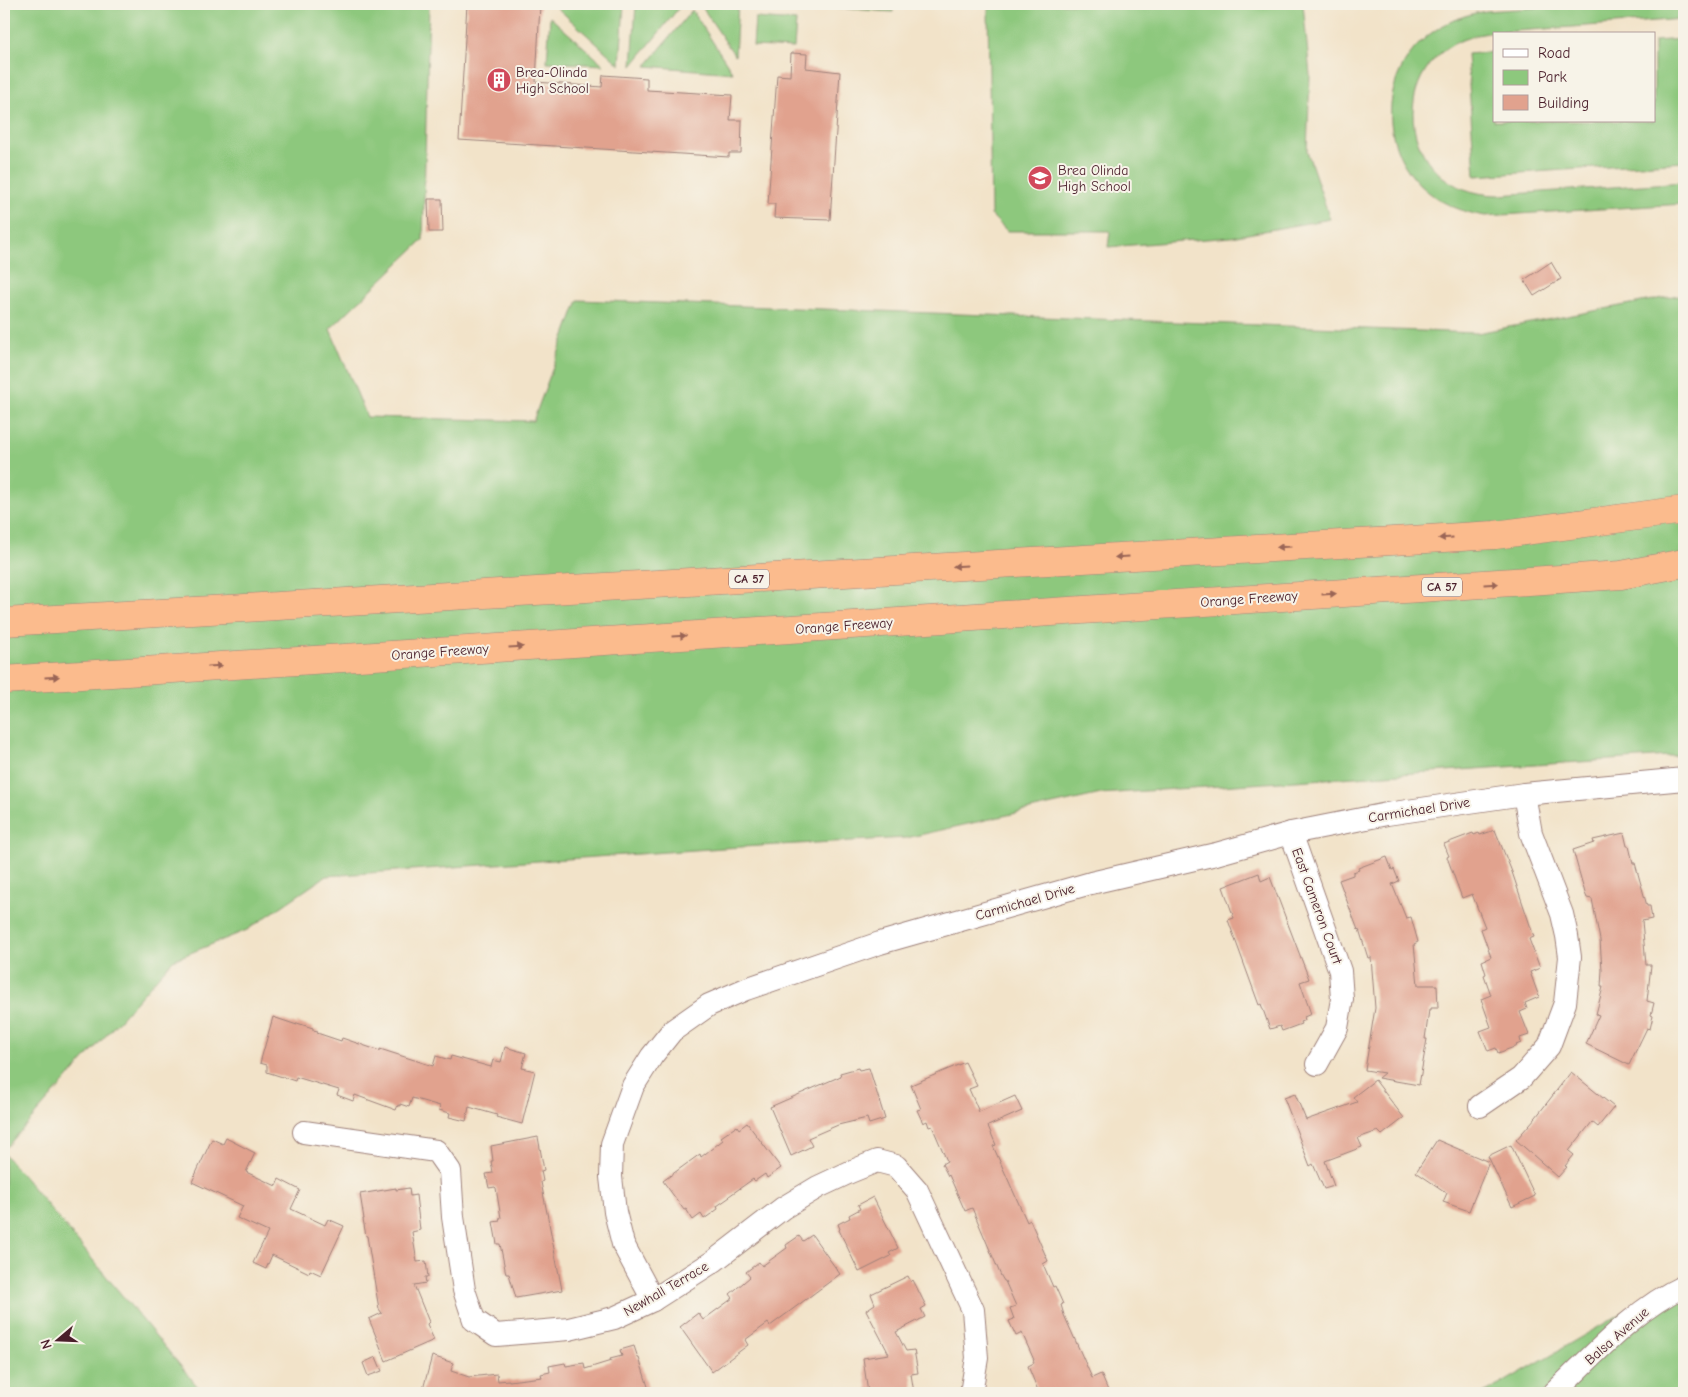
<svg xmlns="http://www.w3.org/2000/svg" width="1688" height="1397" font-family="'Comic Neue',sans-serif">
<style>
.green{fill:#8dc87d;stroke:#6c7454}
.building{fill:#e1a28e}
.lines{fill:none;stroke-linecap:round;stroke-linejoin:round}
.minor-casing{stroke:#9e817a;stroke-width:24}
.highway-casing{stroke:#9e817a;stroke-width:29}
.minor{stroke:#fff;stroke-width:22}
.highway{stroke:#fbbb8d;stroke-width:28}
.oneway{fill:#9a6557}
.labels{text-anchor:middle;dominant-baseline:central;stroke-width:4;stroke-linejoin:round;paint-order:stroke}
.shield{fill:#f7f3e8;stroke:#7e5f64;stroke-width:1}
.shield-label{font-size:12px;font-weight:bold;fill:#4a1f2b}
.poi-label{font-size:14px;fill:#4a1f2b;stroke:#f7f3e8;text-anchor:start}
.street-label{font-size:14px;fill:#4a1f2b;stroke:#f7f3e8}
</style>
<rect width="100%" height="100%" fill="#f7f3e8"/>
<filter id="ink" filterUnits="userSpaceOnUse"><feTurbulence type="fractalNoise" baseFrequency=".02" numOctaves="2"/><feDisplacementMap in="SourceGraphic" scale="10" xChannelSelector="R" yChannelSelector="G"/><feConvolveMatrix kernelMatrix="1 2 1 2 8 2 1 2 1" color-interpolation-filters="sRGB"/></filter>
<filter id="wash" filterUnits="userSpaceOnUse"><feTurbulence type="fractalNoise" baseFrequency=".0096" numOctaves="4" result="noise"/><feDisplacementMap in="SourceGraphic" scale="20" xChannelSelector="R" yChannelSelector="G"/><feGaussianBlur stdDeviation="1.12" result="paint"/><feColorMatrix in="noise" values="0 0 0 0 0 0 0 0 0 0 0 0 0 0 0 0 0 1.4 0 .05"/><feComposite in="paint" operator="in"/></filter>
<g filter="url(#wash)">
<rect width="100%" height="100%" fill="#f2e3c9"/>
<g class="green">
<path d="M4 4H429L423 240 330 329 367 417 533 421 578 300 1477 333 1684 294V755L1101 794 906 838 723 848 326 876 247 930 173 960 4 1150Z"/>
<path d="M553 4H624L620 65Z"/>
<path d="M636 4H682L632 66Z"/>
<path d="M700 4H738L735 56Z"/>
<path d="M755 4H893V12L798 5 797 9 755 7Z"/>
<path d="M1008 4H1303L1310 75 1307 151 1330 219 1231 237 1108 247 1110 231H1007L991 215 988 7Z"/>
<path d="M1592 4H1684V19L1488 33C1381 48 1392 195 1499 195L1684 182V204L1485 216C1359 196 1359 31 1486 11Z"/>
<path d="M692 10 733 73 646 66Z"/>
<path d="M550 17 604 65 547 62Z"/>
<path d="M755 18 796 21 794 48 753 46Z"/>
<path d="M1684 39V162L1475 176 1467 54 1494 52V121H1654V41Z"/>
<path d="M4 1154 25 1178 203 1393H4Z"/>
<path d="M1684 1277V1393H1483L1499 1385Z"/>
</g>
<g id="blocks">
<g class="building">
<path d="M467 4H540L536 82 602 87 603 75 647 78V90L732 95 730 120H742L741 153H729V157L459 140Z"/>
<path d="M791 53 807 54 806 68 840 72 830 220 774 218 775 204H768L777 75 790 76Z"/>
<path d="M428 199H442L443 232H429Z"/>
<path d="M1551 262 1561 279 1534 296 1524 280Z"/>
<path d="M1495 830 1512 872 1534 937 1529 939 1540 968 1530 972 1539 997 1525 1003 1527 1009 1520 1012 1529 1035 1520 1038 1521 1043 1516 1045 1517 1046 1498 1053 1496 1048 1488 1051 1480 1031 1491 1027 1481 999 1491 995 1484 975 1486 974 1482 961 1491 957 1481 929 1485 927 1472 894 1462 898 1447 857 1449 856 1444 844 1473 833 1474 835 1479 833 1480 835Z"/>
<path d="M1624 833 1627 846H1629L1633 863H1635L1647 906H1650L1652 919 1642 921 1646 965H1651L1647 1001 1654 1003 1651 1015 1653 1016 1650 1029 1647 1028 1629 1065 1586 1044 1599 1015 1596 1014 1603 987H1601L1602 970 1600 940 1592 899 1587 898 1585 893 1573 850 1594 843 1593 840Z"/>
<path d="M1387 857 1392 870 1394 869 1399 881 1392 884 1406 918 1411 917 1418 942 1414 944 1418 985H1437L1438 1008H1431V1010H1429L1425 1039H1427L1419 1085 1378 1078 1384 1073 1365 1070 1375 1008 1371 957 1368 958 1359 929 1358 930 1339 880 1353 875V872L1359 870 1358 868Z"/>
<path d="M1259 873 1261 881 1270 877 1309 979 1300 982 1311 1014 1304 1017 1305 1020 1300 1022 1301 1024 1282 1031 1280 1026 1270 1029 1261 1004 1259 1005 1228 920 1234 918 1223 887Z"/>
<path d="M273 1017 297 1025V1023L313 1028V1030L318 1031 317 1033 341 1041 342 1038 380 1051V1049L433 1066 436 1056 450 1060 451 1056 491 1067 493 1060 501 1062 505 1047 526 1053 522 1068 535 1071 522 1124 496 1117 497 1115 469 1107 466 1121 449 1117 450 1113 439 1110 440 1106 412 1098 409 1107 400 1104V1106L398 1105 396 1110 355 1095 353 1101 337 1095 339 1090 296 1077 295 1081 267 1072V1065L260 1063Z"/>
<path d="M965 1062 977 1086 969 1089 979 1112 1015 1096 1022 1111 988 1126 996 1145 993 1146 1027 1222 1030 1220 1048 1261 1043 1264 1053 1287 1055 1286 1063 1304 1061 1305 1064 1315 1092 1378 1101 1374 1109 1393H1039L1028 1366 1034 1363 1033 1361 1034 1360 1022 1333 1016 1336 1009 1321 1014 1319 1010 1308 1016 1306 1005 1281H1004L1001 1276 972 1208 965 1211 949 1175 948 1176 942 1164 947 1161 932 1126 929 1127 927 1121 923 1123 917 1110 921 1109 911 1085Z"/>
<path d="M858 1068 859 1070 869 1068 885 1119 869 1124 867 1118 838 1125 808 1138 812 1146 791 1156 770 1107 841 1076 840 1073Z"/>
<path d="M1571 1072 1614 1107 1598 1127 1592 1122 1569 1151 1574 1155 1565 1166 1567 1167 1558 1177 1516 1140 1536 1117Z"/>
<path d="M1375 1080 1404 1118 1382 1135 1378 1131 1358 1138 1362 1147 1325 1161 1334 1186 1324 1189 1313 1164 1310 1166 1284 1098 1295 1094 1306 1120 1357 1102 1353 1097Z"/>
<path d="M747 1123 781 1168 767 1178 765 1174 755 1181 753 1179 729 1196 730 1197 717 1206 718 1209 704 1219 701 1214 693 1220 686 1209 684 1210 663 1181 700 1154 701 1157 723 1140 721 1137 737 1126 739 1129Z"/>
<path d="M538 1137 544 1170 541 1171 543 1181 541 1182 562 1290 516 1298 509 1274H506L500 1244H497L493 1222 500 1221 499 1218H501L496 1188 495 1187 489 1188 486 1174 493 1173 491 1161H493L491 1146Z"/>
<path d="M226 1138 255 1153 246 1172 276 1186 279 1179 300 1190 291 1209 325 1225 328 1219 344 1226 321 1275 310 1270 309 1273 272 1255 266 1269 253 1263 268 1232 237 1218 243 1206 192 1182 212 1139 223 1144Z"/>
<path d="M1437 1140 1489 1162 1469 1211 1443 1202 1447 1193 1416 1172Z"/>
<path d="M1511 1145 1535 1196 1512 1207 1488 1156Z"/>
<path d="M396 1188V1190L409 1188 410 1196 416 1195 420 1230 412 1232 417 1262 426 1261 428 1277H425L426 1283 414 1285 429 1322 427 1324 434 1340 386 1361 369 1319 382 1313 379 1309 367 1236H366L363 1219H364L360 1194Z"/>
<path d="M873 1197 898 1248 889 1253 891 1256 859 1272 839 1230 840 1229 838 1224 850 1218 849 1215 860 1209 858 1205Z"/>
<path d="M812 1235 840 1274 770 1326 768 1323 745 1340 748 1345 712 1372 680 1327 698 1313 703 1320 733 1298 730 1294 750 1277 746 1272 759 1262 762 1266 787 1248 786 1245 799 1236 803 1241Z"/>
<path d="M908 1276 911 1282 913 1280 926 1306 921 1309 925 1317 896 1332 906 1351 914 1350 918 1373 911 1374 914 1393H868L863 1358 889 1354 866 1310 875 1304 871 1294Z"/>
<path d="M634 1346 638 1358H639L650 1393H422L432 1356 453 1363 451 1371 469 1377 497 1374 498 1381 509 1380V1381L542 1377 541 1374 550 1372 549 1366 565 1363 566 1366 584 1363 585 1369 611 1361 610 1359 622 1356 620 1350Z"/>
<path d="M376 1357 382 1371 368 1376 363 1363Z"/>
</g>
</g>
</g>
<g filter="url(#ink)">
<use href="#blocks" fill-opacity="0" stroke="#9e817a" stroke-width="1"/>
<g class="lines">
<defs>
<g id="minor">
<path d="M1291 833 1340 971 1342 999 1337 1028 1317 1064"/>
<path d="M1480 1106 1521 1078 1549 1046 1565 1003 1570 957 1567 936 1562 914 1531 833 1524 794"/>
<path d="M304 1132 436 1151 450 1171 453 1217 464 1290 474 1320 496 1335 569 1329 614 1318 653 1300 714 1261 783 1208 818 1187 850 1172 877 1161 896 1166 917 1190 973 1310 977 1358 971 1393"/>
<path d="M653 1300 623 1244 615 1212 611 1177 612 1144 633 1086 652 1056 672 1031 709 1005 746 989 880 943 1091 883 1216 854 1291 833 1387 814 1524 794 1684 779"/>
<path d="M1554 1393C1594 1355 1633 1310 1684 1286"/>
</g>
<g id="highway">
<path d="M4 622 1495 535 1684 510"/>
<path d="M4 680 1621 575 1684 563"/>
</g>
</defs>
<use href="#minor" class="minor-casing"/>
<use href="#highway" class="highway-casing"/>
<use href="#minor" class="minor"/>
<use href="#highway" class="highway"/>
</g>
<defs><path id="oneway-solid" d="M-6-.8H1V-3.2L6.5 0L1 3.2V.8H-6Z" transform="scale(1.25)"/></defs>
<g class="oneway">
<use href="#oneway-solid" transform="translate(1446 538) rotate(177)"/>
<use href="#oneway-solid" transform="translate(1284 547) rotate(177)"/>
<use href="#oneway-solid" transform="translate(1122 557) rotate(177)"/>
<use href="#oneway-solid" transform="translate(960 566) rotate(177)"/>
<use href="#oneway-solid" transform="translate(1491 584) rotate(-4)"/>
<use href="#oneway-solid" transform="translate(1329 594) rotate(-4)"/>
<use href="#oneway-solid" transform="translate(679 636) rotate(-4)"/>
<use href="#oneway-solid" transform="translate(516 647) rotate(-4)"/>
<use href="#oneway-solid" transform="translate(215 666) rotate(-4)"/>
<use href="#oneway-solid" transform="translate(52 677) rotate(-4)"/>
</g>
</g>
<defs>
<symbol id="building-disc" viewBox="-11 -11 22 22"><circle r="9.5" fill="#d1495b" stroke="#f7f3e8"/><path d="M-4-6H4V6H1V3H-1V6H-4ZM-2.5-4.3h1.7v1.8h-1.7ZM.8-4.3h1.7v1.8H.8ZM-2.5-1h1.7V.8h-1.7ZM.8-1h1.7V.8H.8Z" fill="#fff"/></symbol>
<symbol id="school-disc" viewBox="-11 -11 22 22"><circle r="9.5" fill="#d1495b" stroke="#f7f3e8"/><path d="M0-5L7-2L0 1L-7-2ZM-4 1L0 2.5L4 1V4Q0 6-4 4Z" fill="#fff"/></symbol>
</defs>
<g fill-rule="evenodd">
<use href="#building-disc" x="485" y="66" width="28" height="28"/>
<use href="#school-disc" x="1026" y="164" width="28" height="28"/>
</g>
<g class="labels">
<g class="shield">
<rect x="729" y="569.5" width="40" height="19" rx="4"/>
<rect x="1422" y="577.5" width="40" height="19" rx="4"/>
</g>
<g class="shield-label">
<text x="749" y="579">CA 57</text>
<text x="1442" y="587">CA 57</text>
</g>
<g class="poi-label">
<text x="516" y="72">Brea-Olinda<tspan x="516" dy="16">High School</tspan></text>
<text x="1058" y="170">Brea Olinda<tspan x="1058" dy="16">High School</tspan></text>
</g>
<g class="street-label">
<text transform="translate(1249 599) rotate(-4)">Orange Freeway</text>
<text transform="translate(844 626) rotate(-4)">Orange Freeway</text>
<text transform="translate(440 652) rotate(-4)">Orange Freeway</text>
<text transform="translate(1419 810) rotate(-9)">Carmichael Drive</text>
<text transform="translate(1025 902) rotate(-16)">Carmichael Drive</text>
<text transform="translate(1317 906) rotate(70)">East Cameron Court</text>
<text transform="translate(666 1289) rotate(-30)">Newhall Terrace</text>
<text transform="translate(1617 1336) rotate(-41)">Balsa Avenue</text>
</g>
</g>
<rect width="1688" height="1397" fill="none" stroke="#f7f3e8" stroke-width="20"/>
<rect x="1493" y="32" width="162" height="90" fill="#f7f3e8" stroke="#b29e9c"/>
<rect x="1503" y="49" width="25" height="8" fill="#ffffff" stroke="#b29e9c"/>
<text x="1538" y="58" font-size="15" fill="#4a1f2b">Road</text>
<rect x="1503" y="70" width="25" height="15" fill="#8dc87d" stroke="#b29e9c"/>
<text x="1538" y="82" font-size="15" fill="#4a1f2b">Park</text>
<rect x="1503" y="95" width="25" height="15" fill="#e1a28e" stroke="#b29e9c"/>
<text x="1538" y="108" font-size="15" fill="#4a1f2b">Building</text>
<g transform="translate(58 1340) rotate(251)" stroke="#f7f3e8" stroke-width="4" paint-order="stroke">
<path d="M0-4L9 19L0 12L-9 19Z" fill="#4a1f2b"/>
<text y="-8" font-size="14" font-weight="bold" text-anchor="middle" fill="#4a1f2b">N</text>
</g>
</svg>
